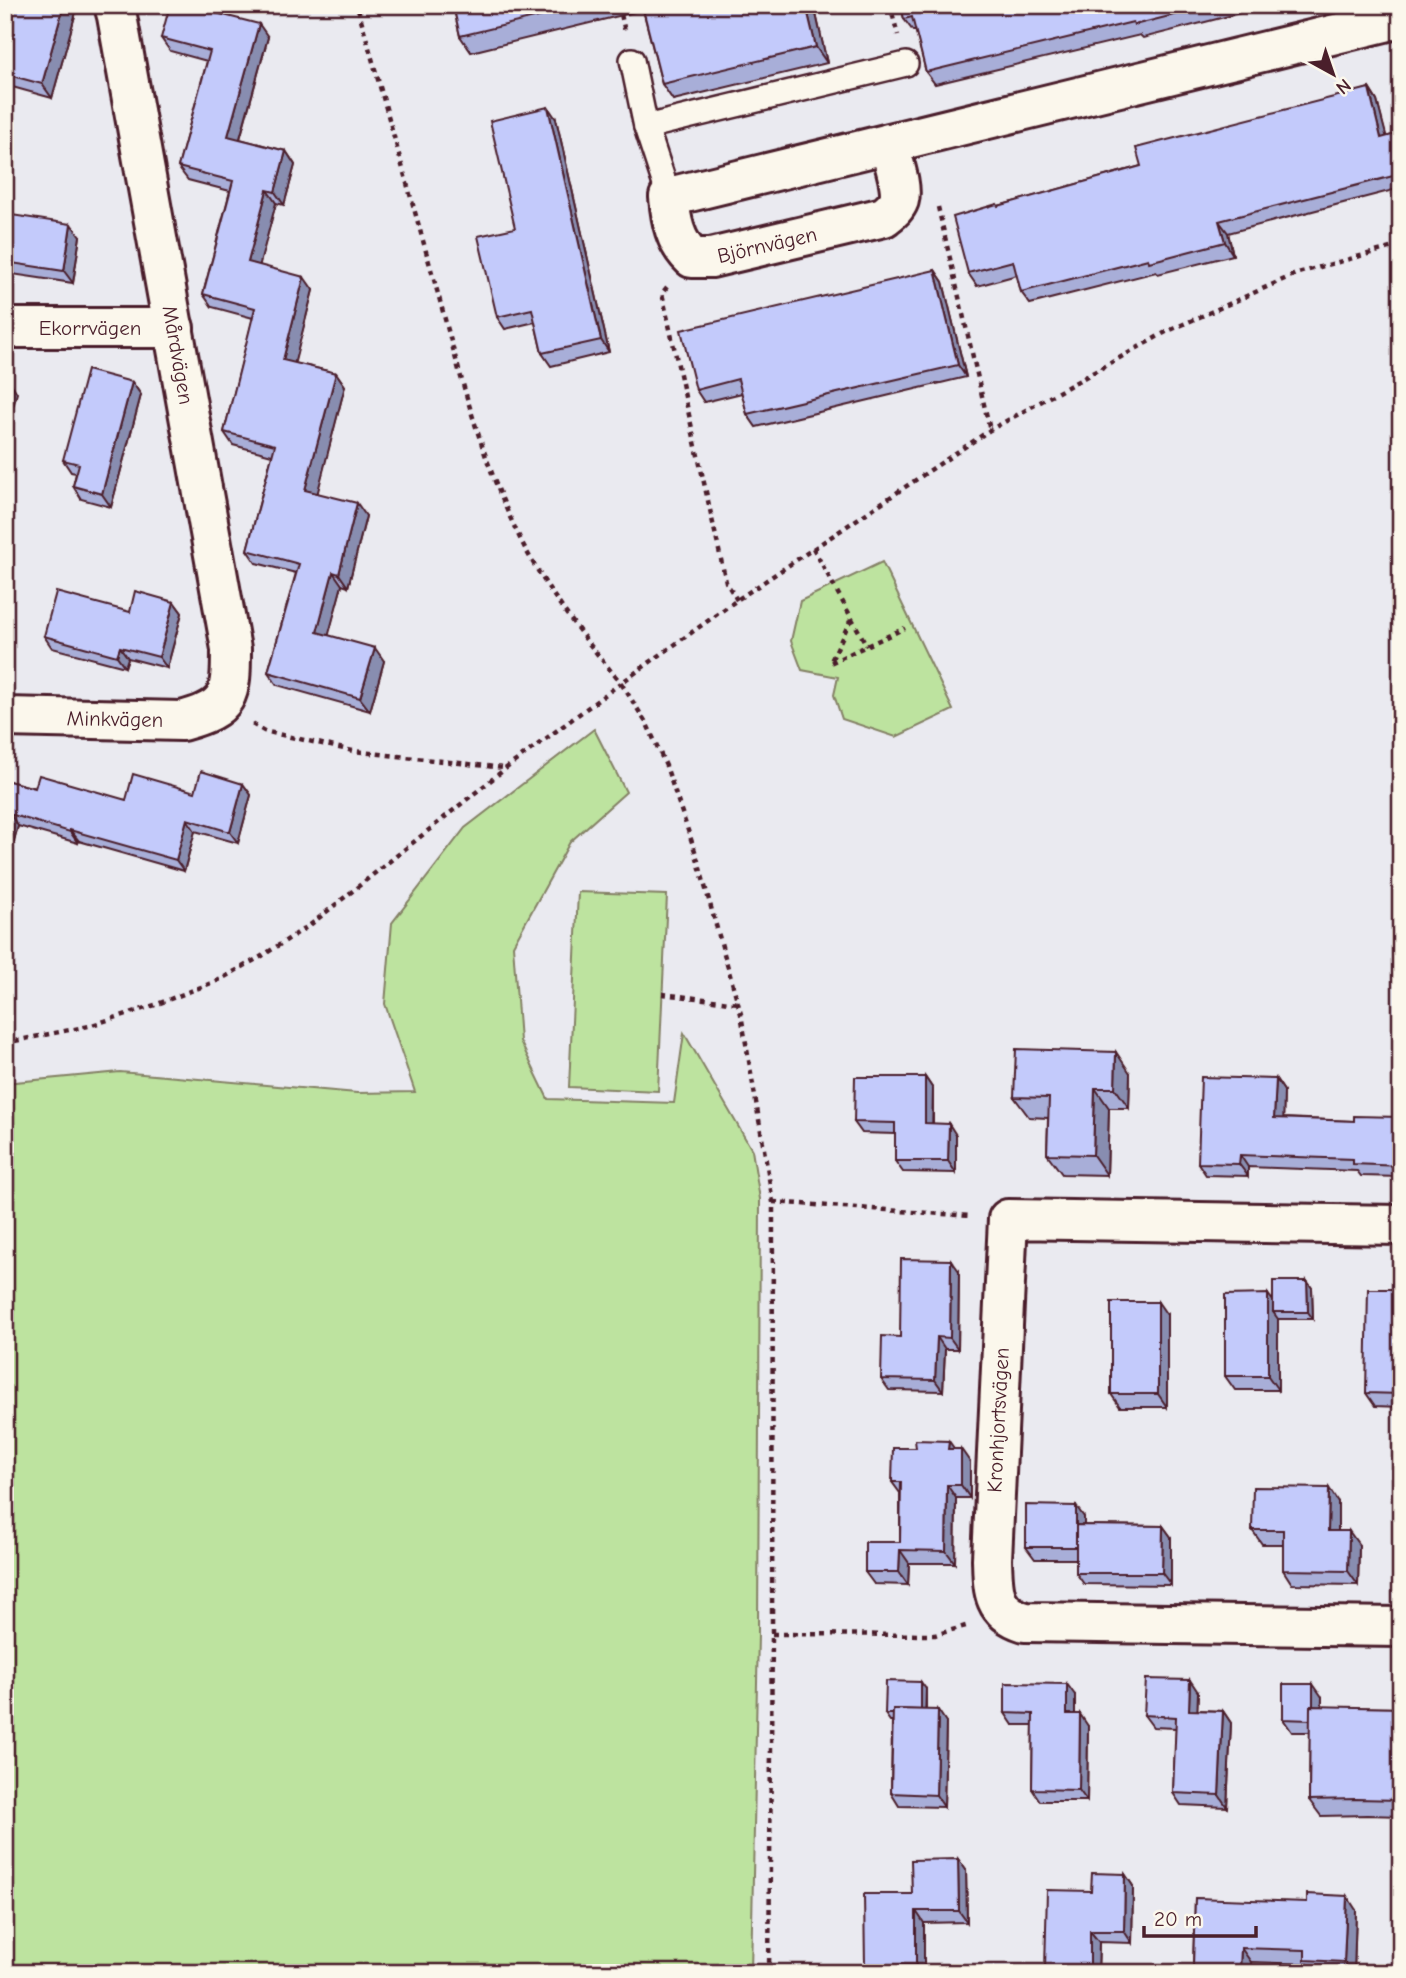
<svg xmlns="http://www.w3.org/2000/svg" width="1406" height="1978" font-family="'Comic Neue',sans-serif">
<style>
.green{fill:#bde39f;stroke:#848165;stroke-width:2}
.lines{fill:none;stroke-linecap:round;stroke-linejoin:round}
.service-casing{stroke:#4a1f2b;stroke-width:28}
.minor-casing{stroke:#4a1f2b;stroke-width:44}
.path{stroke:#4a1f2b;stroke-width:4.5;stroke-dasharray:5 5;stroke-linecap:butt}
.service{stroke:#fbf7ec;stroke-width:23}
.minor{stroke:#fbf7ec;stroke-width:38}
.wall{fill:#a8aed8;stroke:#4a1f2b;stroke-width:2}
.shaded-wall{fill:#888db0;stroke:#4a1f2b;stroke-width:2}
.building{fill:#c3cafb;stroke:#4a1f2b;stroke-width:2}
.labels{text-anchor:middle;dominant-baseline:central;stroke-width:5;stroke-linejoin:round;paint-order:stroke}
.street-label{font-size:21px;fill:#4a1f2b;stroke:#fbf7ec}
</style>
<rect width="100%" height="100%" fill="#eaeaf0"/>
<filter id="ink" filterUnits="userSpaceOnUse"><feTurbulence type="fractalNoise" baseFrequency=".0143" numOctaves="2"/><feDisplacementMap in="SourceGraphic" scale="14" xChannelSelector="R" yChannelSelector="G"/><feConvolveMatrix kernelMatrix="1 2 1 2 8 2 1 2 1" color-interpolation-filters="sRGB"/></filter>
<g filter="url(#ink)">
<g class="green">
<path d="M882 562 953 710 896 737 842 719 834 695 838 677 802 670 791 641 800 601Z"/>
<path d="M594 729 626 792 570 842 513 945 520 1041 548 1099 674 1103 684 1033 752 1150 760 1199 758 1634 751 1973H5V1083L120 1072 357 1093 415 1092 385 1004 392 923 465 828Z"/>
<path d="M578 892 667 895 658 1091 569 1087Z"/>
</g>
<g class="lines">
<defs>
<g id="service">
<path d="M632 60 646 127 669 197"/>
<path d="M646 127 906 64"/>
</g>
<g id="minor">
<path d="M889 143C892 158 903 186 899 200 896 208 890 212 884 217L711 258H692C675 242 671 220 669 197L1401 18"/>
<path d="M5 328H174"/>
<path d="M5 717 182 721C230 708 231 696 231 649L117 16 114 5"/>
<path d="M1401 1225 1008 1219 992 1559C993 1590 992 1612 1025 1622L1401 1627"/>
</g>
</defs>
<use href="#service" class="service-casing"/>
<use href="#minor" class="minor-casing"/>
<g class="path">
<path d="M619 5 625 32"/>
<path d="M890 5 898 35"/>
<path d="M938 207 990 430"/>
<path d="M667 287 662 293 726 582 737 600"/>
<path d="M813 548 867 646"/>
<path d="M851 619 830 663 905 628"/>
<path d="M252 724 264 731 353 751 504 768"/>
<path d="M662 994 738 1003"/>
<path d="M5 1043 89 1026 155 1005 219 980 262 956 310 925 505 769 621 683C586 641 552 598 526 550 485 472 463 385 440 301 412 202 385 104 357 5"/>
<path d="M773 1202 971 1216"/>
<path d="M772 1634 935 1635 969 1625"/>
<path d="M769 1973 772 1634 773 1202 741 1014 696 854 666 766 647 724 621 683 737 600 990 430 1166 332 1298 273 1401 245"/>
</g>
<use href="#service" class="service"/>
<use href="#minor" class="minor"/>
</g>
<g class="wall">
<path d="M13 5H71L76 12 52 98 5 85V33Z"/>
<path d="M453 5H814L827 63 673 100 662 84 643 10 471 52 460 36Z"/>
<path d="M901 5H1255L1256 9 1143 38 1140 35 935 84 926 72 916 31H913L904 19Z"/>
<path d="M212 12 268 37 240 139 286 151 295 165 284 205 276 203 259 265 313 290 294 363 336 373 345 386 317 493 366 516 348 587 342 585 328 635 384 661 370 711 277 685 268 672 296 573 256 563 247 550 272 455 233 445 224 432 253 318 212 307 203 294 230 191 188 180 178 167 207 61 170 51 161 38Z"/>
<path d="M1369 88 1377 101 1386 137 1396 134 1401 140V188L1228 233 1233 255 1158 274 1156 272 1030 304 1021 292 1017 275 977 286 968 273 998 206 1141 166Z"/>
<path d="M556 119 609 352 551 366 542 353 535 322 505 329 497 317 515 228Z"/>
<path d="M5 214 80 236 73 283 5 273Z"/>
<path d="M935 270 943 282 966 377 756 427 747 414 742 393 704 402 696 390Z"/>
<path d="M132 382 141 395 111 507 81 499 73 486 76 473 71 472 63 460Z"/>
<path d="M174 602 182 613 167 668 128 658 125 667 52 648 44 636 130 612Z"/>
<path d="M5 780 35 788 126 800 195 792 243 784 251 795 238 843 195 831 184 871 79 841 78 843 18 826 5 872Z"/>
<path d="M1130 1073 1129 1108H1109L1107 1175 1062 1174 1047 1154 1048 1118 1029 1117 1014 1097Z"/>
<path d="M925 1077 933 1089V1124L956 1135V1173L903 1172 895 1161V1134L862 1133 854 1122Z"/>
<path d="M1276 1079 1284 1091 1283 1118 1354 1121 1401 1117V1177L1361 1176 1357 1171 1248 1167V1176L1206 1175 1198 1163Z"/>
<path d="M959 1271 958 1349H945L943 1391 889 1390 881 1379 900 1337Z"/>
<path d="M1307 1281 1312 1288 1313 1319H1278V1390H1235L1225 1376 1273 1302Z"/>
<path d="M1401 1289V1407L1375 1406 1366 1393Z"/>
<path d="M1167 1315V1407H1120L1111 1394Z"/>
<path d="M954 1449 970 1462V1498H956L955 1563H909L908 1585 874 1584 865 1572 900 1542V1493L892 1482Z"/>
<path d="M1338 1502V1531L1359 1545 1358 1585 1292 1584 1283 1570V1544H1262L1252 1530Z"/>
<path d="M1084 1517V1525L1163 1526 1171 1537V1585L1084 1584 1076 1573V1559H1035L1026 1547Z"/>
<path d="M926 1689V1710L946 1722 944 1807 899 1806 891 1793 892 1721H890L885 1714Z"/>
<path d="M1198 1692 1197 1710 1223 1711 1231 1723 1227 1807 1181 1805 1173 1793 1176 1728 1153 1727 1144 1715Z"/>
<path d="M1075 1695V1714L1088 1726 1087 1801H1040L1032 1789 1033 1725H1013L1005 1713Z"/>
<path d="M1322 1697V1707L1401 1708V1816L1367 1815 1321 1816 1309 1800 1310 1732H1292L1283 1719Z"/>
<path d="M958 1859 966 1870 967 1922 924 1923V1973H870L865 1966 912 1894Z"/>
<path d="M1125 1874 1133 1886 1132 1943 1099 1942 1098 1973H1048L1045 1969 1091 1891Z"/>
<path d="M1195 1898 1356 1910 1354 1973H1314L1308 1964 1251 1962V1973H1197L1193 1967Z"/>
</g>
<g class="shaded-wall">
<path d="M64 5H71L76 12 52 98 42 84Z"/>
<path d="M201 5H214L209 22 200 9Z"/>
<path d="M806 5H814L827 63 816 47Z"/>
<path d="M259 24 268 37 237 149 228 136Z"/>
<path d="M1369 88 1377 101 1390 150 1381 138Z"/>
<path d="M548 107 556 119 609 352 601 340Z"/>
<path d="M1396 134 1401 140V151Z"/>
<path d="M286 151 295 165 284 205 275 192Z"/>
<path d="M267 190 276 203 257 275 248 262Z"/>
<path d="M1219 221 1228 233 1233 255 1225 242Z"/>
<path d="M71 224 80 236 73 283 64 271Z"/>
<path d="M935 270 943 282 966 377 958 365Z"/>
<path d="M304 277 313 290 292 373 283 360Z"/>
<path d="M336 373 345 386 315 503 305 490Z"/>
<path d="M9 380 17 393 9 421 5 416V393Z"/>
<path d="M132 382 141 395 111 507 102 494Z"/>
<path d="M357 503 366 516 348 587 339 574Z"/>
<path d="M333 572 342 585 326 645 317 632Z"/>
<path d="M174 602 182 613 167 668 159 657Z"/>
<path d="M120 647 128 658 125 667 117 656Z"/>
<path d="M375 648 384 661 370 711 360 698Z"/>
<path d="M243 784 251 795 238 843 230 832Z"/>
<path d="M10 814 18 826 5 872V832Z"/>
<path d="M187 819 195 831 184 871 176 860Z"/>
<path d="M70 830 79 841 78 843 70 832Z"/>
<path d="M1116 1052 1130 1073 1129 1108 1115 1088Z"/>
<path d="M925 1077 933 1089 932 1135 925 1123Z"/>
<path d="M1276 1079 1284 1091 1283 1130 1274 1118Z"/>
<path d="M1095 1088 1109 1108 1107 1175 1093 1155Z"/>
<path d="M949 1124 956 1135V1173L948 1161Z"/>
<path d="M1240 1155 1248 1167V1176L1239 1164Z"/>
<path d="M951 1260 959 1271 958 1349 950 1338Z"/>
<path d="M1307 1281 1312 1288 1313 1319 1308 1312Z"/>
<path d="M1268 1294 1278 1308 1273 1312 1278 1319V1390L1268 1376Z"/>
<path d="M1158 1302 1167 1315V1407L1158 1394Z"/>
<path d="M937 1337 945 1349 943 1391 935 1380Z"/>
<path d="M949 1441 958 1454 948 1449Z"/>
<path d="M961 1449 970 1462V1498L961 1485Z"/>
<path d="M947 1485 956 1498 955 1563 946 1551Z"/>
<path d="M1329 1488 1338 1502V1545L1328 1531Z"/>
<path d="M1076 1506 1084 1517V1559L1076 1547Z"/>
<path d="M1163 1526 1171 1537V1585L1162 1573Z"/>
<path d="M1349 1531 1359 1545 1358 1585 1348 1571Z"/>
<path d="M900 1550 909 1563 908 1585 899 1572Z"/>
<path d="M1190 1680 1198 1692 1197 1722 1189 1710Z"/>
<path d="M921 1682 926 1689 925 1721 920 1714Z"/>
<path d="M1067 1684 1075 1695V1726L1067 1714Z"/>
<path d="M1313 1684 1322 1697 1321 1732 1313 1720Z"/>
<path d="M938 1710 946 1722 944 1807 936 1795Z"/>
<path d="M1223 1711 1231 1723 1227 1807 1219 1795Z"/>
<path d="M1080 1714 1088 1726 1087 1801 1079 1790Z"/>
<path d="M958 1859 966 1870 967 1922 959 1911Z"/>
<path d="M1125 1874 1133 1886 1132 1943 1124 1931Z"/>
<path d="M1347 1896 1356 1910 1354 1973H1352L1344 1962Z"/>
<path d="M916 1911 924 1923V1973H921L916 1965Z"/>
<path d="M1090 1931 1099 1942 1098 1973H1092L1090 1970Z"/>
<path d="M1241 1948 1251 1962V1973H1243L1240 1969Z"/>
</g>
<g class="building">
<path d="M13 5H64L42 84 5 74V33Z"/>
<path d="M170 5H201L200 9 259 24 228 136 286 151 275 192 267 190 248 262 304 277 283 360 336 373 305 490 357 503 339 574 333 572 317 632 375 648 360 698 268 672 299 564 247 550 275 445 224 432 255 308 203 294 233 181 178 167 210 51 161 38Z"/>
<path d="M453 5H588L460 36Z"/>
<path d="M642 5H806L816 47 662 84Z"/>
<path d="M901 5H1213L1134 25 1133 22 926 72 912 17 904 19Z"/>
<path d="M1369 88 1381 138 1396 134 1401 151V174L1219 221 1225 242 1149 262 1148 259 1021 292 1013 261 968 273 953 217 997 204 998 206 1141 166 1136 148Z"/>
<path d="M548 107 601 340 542 353 532 309 497 317 478 236 515 228 490 121Z"/>
<path d="M5 214 71 224 64 271 5 262Z"/>
<path d="M935 270 958 365 747 414 738 379 696 390 681 330Z"/>
<path d="M87 370 132 382 102 494 73 486 79 464 63 460Z"/>
<path d="M5 379 9 380 5 393Z"/>
<path d="M135 591 174 602 159 657 120 647 117 656 44 636 56 592 130 612Z"/>
<path d="M201 771 243 784 230 832 187 819 176 860 70 830V832L10 814 5 832V780L35 788 39 775 126 800 133 774 195 792Z"/>
<path d="M1016 1049 1116 1052 1115 1088H1095L1093 1155 1047 1154 1049 1098 1014 1097Z"/>
<path d="M855 1077H925V1123L949 1124 948 1161H895V1123L854 1122Z"/>
<path d="M1201 1077 1276 1079 1274 1118 1354 1121V1116L1401 1117V1166L1353 1164V1159L1240 1155 1239 1164 1198 1163Z"/>
<path d="M901 1259 951 1260 950 1338 937 1337 935 1380 881 1379 882 1336 900 1337Z"/>
<path d="M1273 1281H1307L1308 1312H1273Z"/>
<path d="M1368 1289H1401V1394L1366 1393Z"/>
<path d="M1268 1294V1376H1225V1295Z"/>
<rect x="1111" y="1302" width="47" height="92"/>
<path d="M915 1440 949 1441 948 1449H961V1485H947L946 1551 900 1550 899 1572H865V1542H900L901 1482H892L893 1448H916Z"/>
<path d="M1253 1487 1329 1488 1328 1531H1349L1348 1571 1283 1570V1530H1252Z"/>
<path d="M1026 1505 1076 1506V1547H1026Z"/>
<path d="M1076 1525 1163 1526 1162 1573H1076Z"/>
<path d="M1146 1679 1190 1680 1189 1710 1223 1711 1219 1795 1173 1793 1176 1717 1144 1715Z"/>
<path d="M886 1681 921 1682V1710L893 1709V1714H885Z"/>
<path d="M1005 1683 1067 1684V1714H1080L1079 1790 1032 1789 1033 1714 1005 1713Z"/>
<path d="M1283 1684H1313V1706H1310V1720L1283 1719Z"/>
<path d="M1310 1706 1401 1708V1800L1356 1799 1309 1800Z"/>
<path d="M893 1709 938 1710 936 1795 891 1793Z"/>
<path d="M958 1859 959 1911H916V1965L865 1966 864 1894H912L911 1860Z"/>
<path d="M1092 1873 1125 1874 1124 1931H1090V1970L1045 1969 1047 1890 1091 1891Z"/>
<path d="M1307 1894 1347 1896 1344 1962 1305 1960V1950L1241 1948 1240 1969 1193 1967 1195 1898 1307 1902Z"/>
</g>
</g>
<g class="labels">
<g class="street-label">
<text transform="translate(767 245) rotate(-13)">Björnvägen</text>
<text x="90" y="328">Ekorrvägen</text>
<text transform="translate(178 355) rotate(80)">Mårdvägen</text>
<text transform="translate(115 719) rotate(1)">Minkvägen</text>
<text transform="translate(998 1420) rotate(-87)">Kronhjortsvägen</text>
</g>
</g>
<rect width="1406" height="1978" fill="none" stroke="#fbf7ec" stroke-width="28"/>
<rect x="14" y="14" width="1378" height="1950" fill="none" stroke="#4a1f2b" stroke-width="2.5" filter="url(#ink)"/>
<g transform="translate(1333 74) rotate(140)" stroke="#fbf7ec" stroke-width="5" paint-order="stroke">
<path d="M0-5L12 26L0 18L-12 26Z" fill="#4a1f2b"/>
<text y="-10" font-size="19" font-weight="bold" text-anchor="middle" fill="#4a1f2b">N</text>
</g>
<path d="M1144 1926v10h112v-10" fill="none" stroke="#4a1f2b" stroke-width="3.5"/>
<text x="1154" y="1926" font-size="21" fill="#4a1f2b" stroke="#fbf7ec" stroke-width="5" paint-order="stroke">20 m</text>
</svg>
